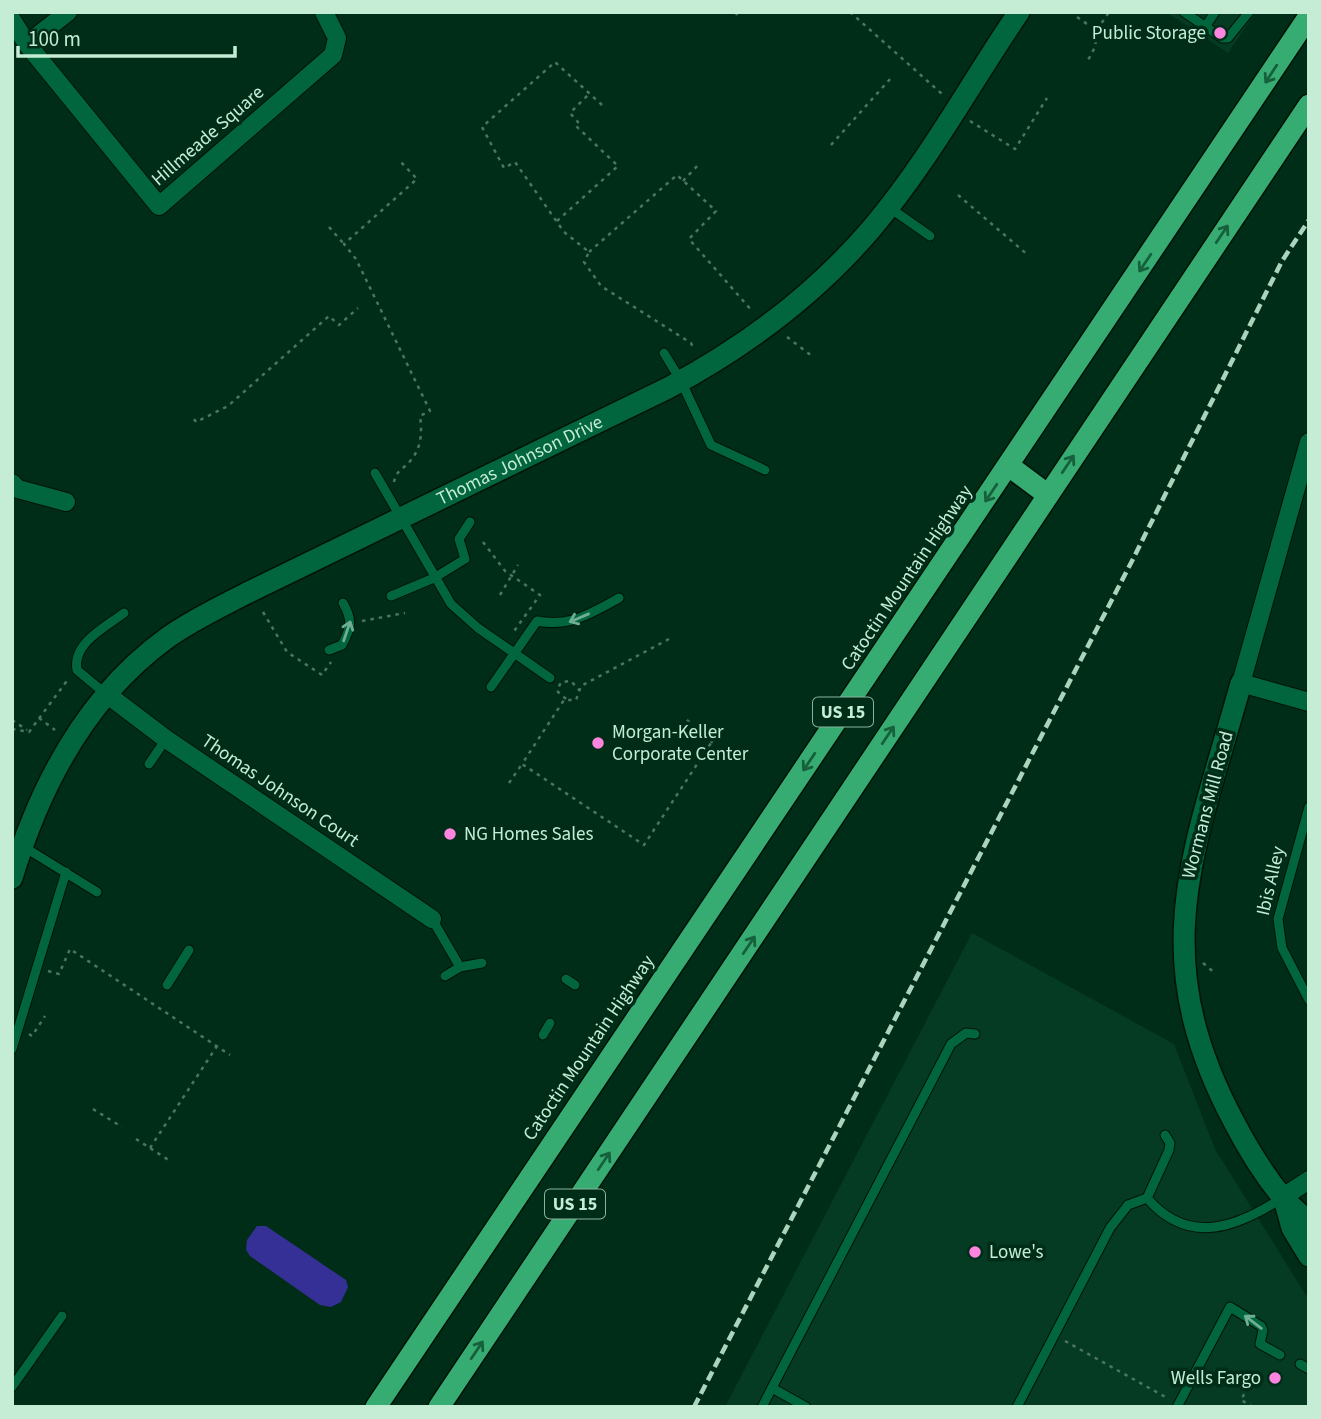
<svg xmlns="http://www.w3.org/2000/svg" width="1321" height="1419" font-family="'Source Sans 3',sans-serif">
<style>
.built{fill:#053b23}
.water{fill:#343095}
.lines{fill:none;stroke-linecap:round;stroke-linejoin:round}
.service-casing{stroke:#001307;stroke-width:11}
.minor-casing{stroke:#001307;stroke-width:20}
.tertiary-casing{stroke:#001307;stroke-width:24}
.motorway-casing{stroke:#001307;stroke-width:24}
.path{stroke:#4b755f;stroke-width:2.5;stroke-dasharray:3.5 5;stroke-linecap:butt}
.service{stroke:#01653d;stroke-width:9}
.minor{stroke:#01653d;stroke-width:18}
.tertiary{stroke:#01653d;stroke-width:21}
.motorway{stroke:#36ac72;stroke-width:21}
.rail{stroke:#acd3bc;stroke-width:4.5;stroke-dasharray:10 5;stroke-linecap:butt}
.oneway{stroke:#16603c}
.oneway2{stroke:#6daf90}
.poi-dot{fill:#fe85df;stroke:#002d18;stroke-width:2.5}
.labels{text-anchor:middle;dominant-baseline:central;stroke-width:7;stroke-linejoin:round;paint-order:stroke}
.shield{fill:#002d18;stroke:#8ab39c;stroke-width:2}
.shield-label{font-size:18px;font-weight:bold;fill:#c5ecd4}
.poi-label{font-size:19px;fill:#c5ecd4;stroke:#002d18;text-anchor:start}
.street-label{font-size:19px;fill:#c5ecd4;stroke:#002d18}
</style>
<rect width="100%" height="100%" fill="#002d18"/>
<g class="built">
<path d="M1166 12H1256L1228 53Z"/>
<path d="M972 933 1174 1044 1215 1149 1309 1300V1407H725Z"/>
</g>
<path class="water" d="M257 1226H266L346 1280 348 1287 341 1302 331 1307 320 1305 250 1256 246 1250 247 1240Z"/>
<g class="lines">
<defs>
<g id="service">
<path d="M1184 12 1222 38H1228L1249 12"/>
<path d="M1205 27 1215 12"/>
<path d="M890 208 930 236"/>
<path d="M664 353 681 381 711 445 765 470"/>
<path d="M375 473 451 604 478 628 550 678"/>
<path d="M391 596 434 578 465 559 459 539 470 522"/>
<path d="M329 650 342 645C351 628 353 620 343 603"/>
<path d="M491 687 537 621C570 627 590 614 619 598"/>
<path d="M107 695 77 670C72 643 106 627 124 613"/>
<path d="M149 764 166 739"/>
<path d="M1309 807 1278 919 1282 948 1309 1000"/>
<path d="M24 847 97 892"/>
<path d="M432 919 460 967"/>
<path d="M445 976 460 967 482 963"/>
<path d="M566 979 575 985"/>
<path d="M167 985 189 950"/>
<path d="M543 1035 550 1023"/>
<path d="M12 1049 66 872"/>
<path d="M1147 1198C1188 1246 1236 1228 1282 1198"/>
<path d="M1147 1198 1169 1150 1170 1143 1165 1135"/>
<path d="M1300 1364 1309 1369"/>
<path d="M12 1387 62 1316"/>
<path d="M772 1388 806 1407"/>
<path d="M762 1407 951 1044 966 1033 975 1034"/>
<path d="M1017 1407 1110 1228 1128 1205 1147 1198"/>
<path d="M1177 1407 1230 1307 1261 1326 1263 1330 1260 1344 1280 1355"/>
</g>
<g id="minor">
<path d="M12 20 27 44 159 206 333 55 337 38 324 12"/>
<path d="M27 44 68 12"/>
<path d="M1309 442 1241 683 1309 702"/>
<path d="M12 483 18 489 66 502"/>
<path d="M108 695 166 739 432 919"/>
<path d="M1283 1197 1309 1180"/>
</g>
<g id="tertiary">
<path d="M1241 683C1194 853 1144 953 1234 1122 1247 1147 1265 1176 1283 1198 1291 1207 1302 1214 1309 1224"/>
<path id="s1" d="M12 878C40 785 87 696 167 638 192 620 220 607 247 593L668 388C745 347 815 295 872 228 928 162 970 84 1019 12"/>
<path d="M1284 1199 1292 1228 1309 1256"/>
</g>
<g id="motorway">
<path d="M1009 466 1048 495"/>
<path d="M376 1407 1309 16"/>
<path d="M439 1407 1309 105"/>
</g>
</defs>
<use href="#service" class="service-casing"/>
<use href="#minor" class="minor-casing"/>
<use href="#tertiary" class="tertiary-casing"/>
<use href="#motorway" class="motorway-casing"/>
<g class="path">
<path d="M850 12 942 94"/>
<path d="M736 15 738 12"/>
<path d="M1077 17 1097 31 1095 47 1087 62"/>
<path d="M1097 30 1109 12"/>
<path d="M602 105 555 62 482 127 504 168 515 162 564 232 589 252 584 262 601 286 691 343 694 350"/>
<path d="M970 121 1015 149 1047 98"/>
<path d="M831 145 891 78"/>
<path d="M683 181 699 164"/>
<path d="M958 195 1029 256"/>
<path d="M557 221 618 166 575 125 578 122 570 113 589 94"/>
<path d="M329 227 344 244"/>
<path d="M589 252 677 175 716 211 689 239 753 312"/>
<path d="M787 337 812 356"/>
<path d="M194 419 196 422 228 406 329 316 339 325 358 308"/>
<path d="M394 482C396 470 404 469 411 460 422 447 422 431 420 416L430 411 356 259 344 244 417 179 400 161"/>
<path d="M483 542 505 571 540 595 512 634"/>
<path d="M500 595 518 565"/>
<path d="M263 612 287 652 322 675 331 662"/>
<path d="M362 621 405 613"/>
<path d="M669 639 581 686 576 700H564L522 764 644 845 711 743 685 718"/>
<path d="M566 699 557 691 561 682 571 681 579 690"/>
<path d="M39 718 55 730"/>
<path d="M12 720 27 730"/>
<path d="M12 729 29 732 69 678"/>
<path d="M711 743 725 722"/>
<path d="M509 783 522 764"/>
<path d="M1203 963 1216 974"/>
<path d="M48 971 59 974 70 949 230 1055"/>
<path d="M29 1034 32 1036 45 1016"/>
<path d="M93 1109 122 1127"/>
<path d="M136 1139 170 1161"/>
<path d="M150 1148 217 1046"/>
<path d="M1065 1341 1169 1399"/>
<path d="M1253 1407 1241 1400 1258 1368"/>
</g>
<use href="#service" class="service"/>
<use href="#minor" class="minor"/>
<use href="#tertiary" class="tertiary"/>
<use href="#motorway" class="motorway"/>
<path class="rail" d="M694 1407 1132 561 1282 261 1309 220"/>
</g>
<defs><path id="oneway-shaft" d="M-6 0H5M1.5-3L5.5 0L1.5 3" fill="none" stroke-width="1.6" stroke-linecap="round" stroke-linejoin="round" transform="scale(1.75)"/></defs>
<g class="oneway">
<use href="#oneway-shaft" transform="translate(1271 74) rotate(123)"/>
<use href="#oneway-shaft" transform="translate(1222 234) rotate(-56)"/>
<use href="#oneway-shaft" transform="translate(1145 263) rotate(124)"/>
<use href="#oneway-shaft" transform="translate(1068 464) rotate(-56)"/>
<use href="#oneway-shaft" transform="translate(991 493) rotate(124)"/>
<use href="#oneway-shaft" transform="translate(888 735) rotate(-56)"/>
<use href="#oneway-shaft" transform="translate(809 762) rotate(124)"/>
<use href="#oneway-shaft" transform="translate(749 945) rotate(-56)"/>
<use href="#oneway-shaft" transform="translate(604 1161) rotate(-56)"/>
<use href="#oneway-shaft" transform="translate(477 1350) rotate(-56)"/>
</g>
<g class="oneway2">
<use href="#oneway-shaft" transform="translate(579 618) rotate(157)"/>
<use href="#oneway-shaft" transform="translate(347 631) rotate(-71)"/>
<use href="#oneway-shaft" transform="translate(1253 1322) rotate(-143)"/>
</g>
<g class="poi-dot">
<circle cx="1220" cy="33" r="7"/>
<circle cx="598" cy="743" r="7"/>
<circle cx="450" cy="834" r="7"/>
<circle cx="975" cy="1252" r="7"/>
<circle cx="1275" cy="1378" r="7"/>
</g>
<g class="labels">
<g class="shield">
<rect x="813" y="697.5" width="60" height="29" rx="5"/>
<rect x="545" y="1189.5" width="60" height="29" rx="5"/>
</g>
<g class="shield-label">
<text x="843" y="712">US 15</text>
<text x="575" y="1204">US 15</text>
</g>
<g class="poi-label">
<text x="1206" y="33" text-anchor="end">Public Storage</text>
<text x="612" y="732">Morgan-Keller<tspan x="612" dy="22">Corporate Center</tspan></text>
<text x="464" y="834">NG Homes Sales</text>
<text x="989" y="1252">Lowe's</text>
<text x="1261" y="1378" text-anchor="end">Wells Fargo</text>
</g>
<g class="street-label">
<text transform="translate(208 136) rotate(-41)">Hillmeade Square</text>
<text stroke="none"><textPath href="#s1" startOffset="686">Thomas Johnson Drive</textPath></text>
<text transform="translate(907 578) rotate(-56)">Catoctin Mountain Highway</text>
<text transform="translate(280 791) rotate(34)">Thomas Johnson Court</text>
<text transform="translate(1208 805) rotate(-75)">Wormans Mill Road</text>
<text transform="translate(1271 881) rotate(-77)">Ibis Alley</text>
<text transform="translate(589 1048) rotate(-56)">Catoctin Mountain Highway</text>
</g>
</g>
<rect width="1321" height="1419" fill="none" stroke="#c5ecd4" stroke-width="28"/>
<path d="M18 46v10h217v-10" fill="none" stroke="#c5ecd4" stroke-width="3.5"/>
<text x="28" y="46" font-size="21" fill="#c5ecd4" stroke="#002d18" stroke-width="5" paint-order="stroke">100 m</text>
</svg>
